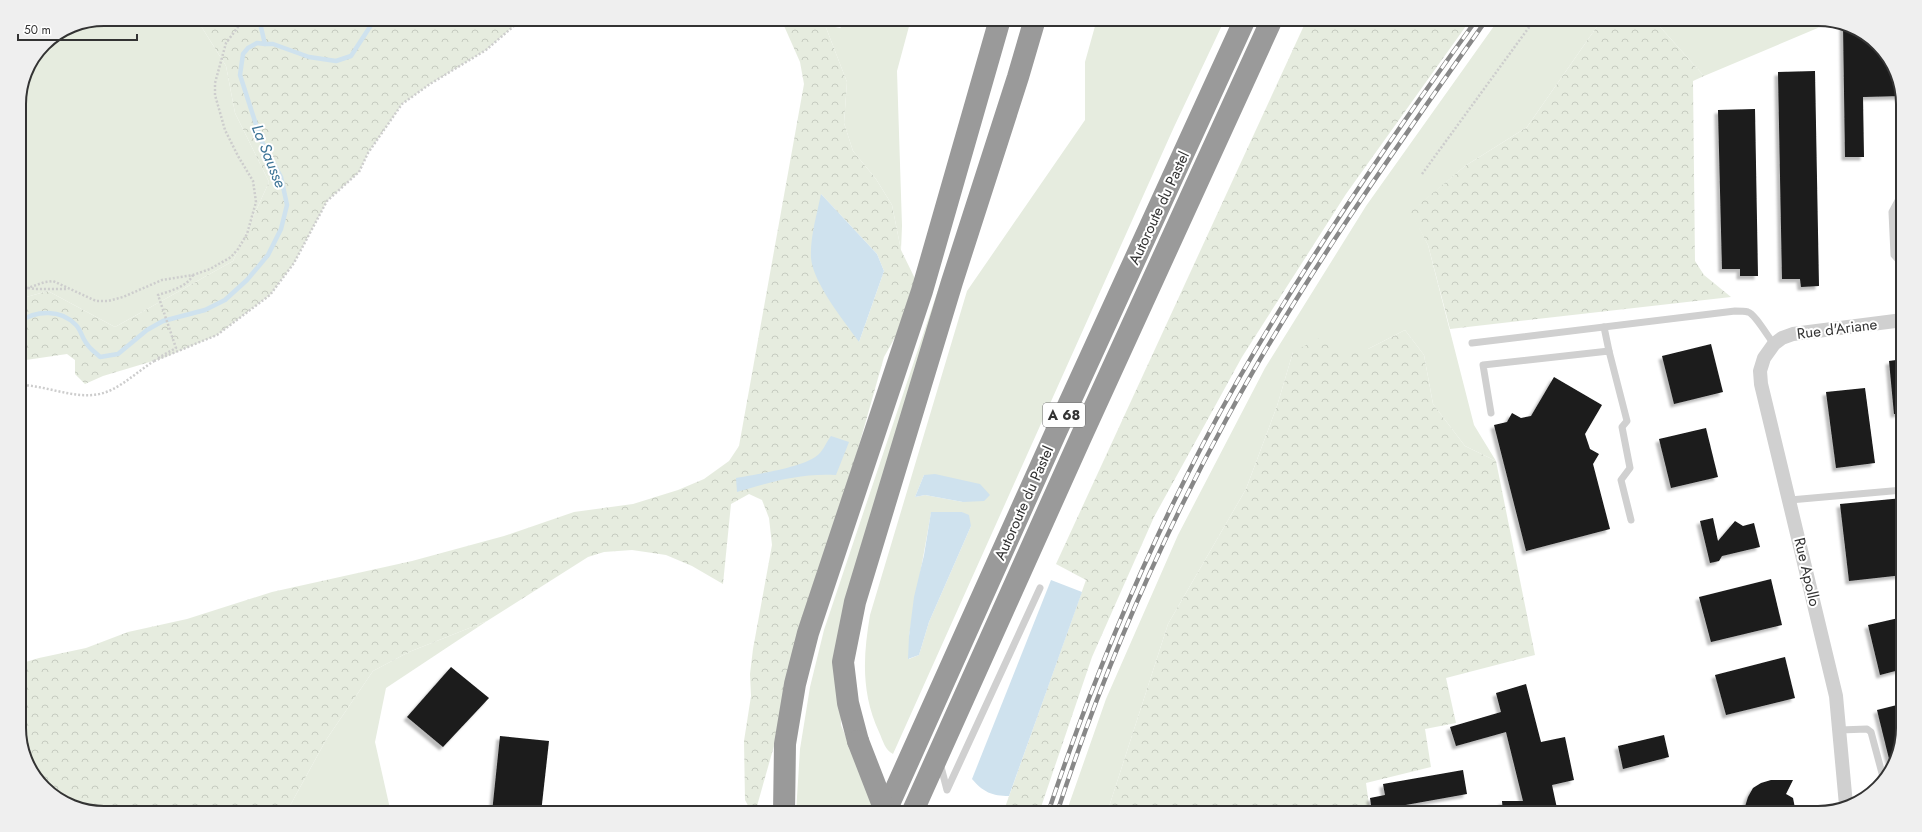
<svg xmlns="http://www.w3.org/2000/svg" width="1922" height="832" font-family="Jost,sans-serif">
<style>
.green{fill:#e6ecdf;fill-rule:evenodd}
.forest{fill:url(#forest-crowns);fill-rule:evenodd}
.water{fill:#cfe2ee}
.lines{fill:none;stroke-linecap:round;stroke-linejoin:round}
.stream{stroke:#cfe2ee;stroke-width:4.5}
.building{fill:#1a1a1a;filter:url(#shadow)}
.path{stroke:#cdcdcd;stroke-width:2.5;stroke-dasharray:2 2;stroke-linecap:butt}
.lane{stroke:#d0d0d0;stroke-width:7}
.street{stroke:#d0d0d0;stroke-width:14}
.highway{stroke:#9a9a9a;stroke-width:22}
.rail-casing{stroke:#888;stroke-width:4.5}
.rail{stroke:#fff;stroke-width:3;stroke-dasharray:9;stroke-linecap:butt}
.highway-bridge{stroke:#9a9a9a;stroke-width:22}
.labels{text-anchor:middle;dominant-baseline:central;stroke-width:4;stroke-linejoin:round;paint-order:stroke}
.shield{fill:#fff;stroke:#707070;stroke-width:1}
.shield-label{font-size:14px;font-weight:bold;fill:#333}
.street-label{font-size:15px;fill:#333;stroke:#fff}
.water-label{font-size:16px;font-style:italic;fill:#3f7597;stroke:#fff}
.rim{fill:none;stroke:#333;stroke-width:2}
</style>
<defs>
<pattern id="forest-crowns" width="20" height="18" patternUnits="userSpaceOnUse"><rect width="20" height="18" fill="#e6ecdf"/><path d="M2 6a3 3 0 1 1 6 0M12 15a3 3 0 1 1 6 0" fill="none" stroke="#c6cbc0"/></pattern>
<filter id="shadow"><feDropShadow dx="-3.5" dy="3.5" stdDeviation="1" flood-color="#0004"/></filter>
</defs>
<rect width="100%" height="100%" fill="#fff"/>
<g class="green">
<path d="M104 19H199L201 26 226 66 235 113 269 182 233 261 115 327 48 291 19 299V99L26 71 44 44 72 25Z"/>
<path d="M851 19H911L897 71 902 226 901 250 892 205 876 179 853 151 844 123 847 82 825 25 840 28Z"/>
<path d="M1097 19H1225L1174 127 893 754C885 750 883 741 879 732 861 692 863 657 870 615L967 291 1085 120V62ZM924 475 963 502 925 495 915 497ZM962 512 971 526 929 622 919 655 909 659V636L931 513Z"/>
<path d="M1499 19H1600L1598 25 1527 127 1465 166 1411 212 1428 245 1474 425 1496 461 1465 446 1433 404 1424 355 1405 330 1368 349 1293 352 1277 406 1246 489 1168 624 1107 813H1066L1106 699 1178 535 1265 368 1366 206Z"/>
<path d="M1653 19H1818L1832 22 1704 76Z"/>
<path d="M943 275 840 636 841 725 873 803 869 813H796L800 749 810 687 824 630Z"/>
<path d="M487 621 386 688 375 742 391 813H286L326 740 373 671 409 652Z"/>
</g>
<g class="forest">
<path d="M199 19H522L486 50 430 84 402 104 368 153 359 172 327 201 294 263 270 295 217 335 163 358 103 376 85 384 75 374V360L67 354 19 361V299L48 291 115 327 233 261 269 182 235 113 226 66 201 26Z"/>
<path d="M781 19H819L825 25 847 82 844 123 853 151 876 179 892 205 901 250 921 291 884 357 755 813H752L745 800 744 741 751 696 750 674 753 649 772 545 769 518 762 500 749 494 731 504 723 584 692 566 666 555 632 550 604 552 588 557 487 621 409 652 373 671 326 740 286 813H104L72 807 36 780 19 734V664L39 658 86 648 128 632 187 619 272 592 412 561 504 536 574 512 633 504 678 490 704 479 729 461 739 446 804 84 800 62ZM821 194 877 254 884 271 859 342Z"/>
<path d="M1307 19H1471L1346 194 1242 357 1154 517 1092 657 1039 813H1003L1086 580 1056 564Z"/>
<path d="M1600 19H1653L1704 76 1693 81 1695 261 1704 275 1731 297 1450 329 1428 245 1410 212 1465 166 1527 127 1598 25Z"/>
<path d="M1405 330 1424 355 1433 404 1465 446 1496 461 1535 655 1446 678 1456 723 1425 729 1431 767 1366 783 1370 813H1107L1168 624 1246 489 1277 406 1293 352 1325 335 1331 349H1368Z"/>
</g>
<g class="water">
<path d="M821 194 877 254 884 271 859 342C844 321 813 283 811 258 810 237 817 214 821 194Z"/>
<path d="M831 436 849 442 836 475C799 473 772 482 737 492L736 478C756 474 804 468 819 454 824 449 827 441 831 436Z"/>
<path d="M935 474 980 484 990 495 984 501 963 502 925 495 915 497 924 475Z"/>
<path d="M931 512H962L969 515 971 526 929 622 919 655 908 659 909 636 914 597 924 555Z"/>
<path d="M1051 580 1082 592 1009 796C992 796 983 792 972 779Z"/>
</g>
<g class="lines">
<g class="stream">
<path d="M259 19 265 44"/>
<path d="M19 322C36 310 61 309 76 325 81 330 82 338 87 344 90 349 96 353 100 357L118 354 147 330 163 321 205 310 225 300 247 280 268 255 281 229 287 205 281 177 261 140 240 75 243 54 248 48 257 43 265 44H273L309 57 336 61 351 56 375 19"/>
</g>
</g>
<g class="building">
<path d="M1843 24 1850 25 1886 52 1902 96 1863 97 1864 157H1845Z"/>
<path d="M1815 71 1819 286 1801 287 1800 279H1782L1778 72Z"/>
<path d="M1755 109 1758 276H1740V269H1722L1718 110Z"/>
<path d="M1711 344 1723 392 1674 404 1662 356Z"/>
<path d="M1903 359V413L1894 414 1889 361Z"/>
<path d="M1554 377 1602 405 1585 434 1590 449 1599 454 1593 464 1610 529 1526 551 1494 425 1507 422 1512 413 1521 418 1531 416Z"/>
<path d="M1865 388 1875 463 1836 468 1826 392Z"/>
<path d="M1706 428 1718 477 1671 488 1659 439Z"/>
<path d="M1903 498V575L1849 581 1840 504Z"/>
<path d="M1713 518 1718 541 1735 521 1743 526 1754 523 1760 547 1722 556 1719 561 1710 563 1700 521Z"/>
<path d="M1771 579 1782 625 1711 642 1699 597Z"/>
<path d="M1903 617V669L1880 675 1868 625Z"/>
<path d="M1785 657 1795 698 1726 715 1715 675Z"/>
<path d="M451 667 489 698 443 747 407 717Z"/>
<path d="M1526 684 1541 742 1565 737 1574 780 1552 785 1558 813H1503L1502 801H1523L1506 732 1456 746 1450 727 1501 712 1496 693Z"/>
<path d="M1901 704 1903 728 1897 760 1891 767 1877 710Z"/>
<path d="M1664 735 1669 757 1623 769 1618 746Z"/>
<path d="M500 736 549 741 541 813H492Z"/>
<path d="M1463 770 1467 794 1372 811 1370 798 1385 795 1383 784Z"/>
<path d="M1771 780H1793L1786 794 1793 798 1796 813H1743L1748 797 1753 788 1761 783Z"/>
</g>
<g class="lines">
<g class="path">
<path d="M1422 174 1535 19"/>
<path d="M28 288 35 289H67"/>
<path d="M19 291 45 282 53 281 96 301H108L123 297 162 280 193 275 210 269 231 257 238 249 247 234 256 202 253 181 238 156 225 130 215 95V83L226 43 244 19"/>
<path d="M158 358 176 348 158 295C170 291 187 287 193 275"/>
<path d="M154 361 217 335 270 295 294 263 327 201 359 172 368 153 402 104 430 84 486 50 522 19"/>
<path d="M19 385C50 385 84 405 113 389 127 382 140 370 154 361"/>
</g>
<g class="lane">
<path d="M1903 196 1899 199 1892 212 1894 255 1903 265"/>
<path d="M1604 327 1609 351"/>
<path d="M1472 343 1735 311C1739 311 1744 311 1748 312 1755 314 1768 337 1774 344"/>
<path d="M1491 413 1483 365 1609 351 1627 421 1622 427 1630 468 1621 480 1631 520"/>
<path d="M1790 500 1903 490"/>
<path d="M1840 730 1867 729 1871 732 1883 777"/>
<path d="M940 763 947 790 1040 588"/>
</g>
<path class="street" d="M1846 805 1836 696 1761 384 1760 371 1764 358 1774 344 1782 338 1793 334 1903 320"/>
<g class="highway">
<path d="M858 741 848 703 843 662 855 602 952 282 1018 77 1035 19"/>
<path d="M784 813 785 744 795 684 808 633 922 291 1000 19"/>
<path d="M885 813 1056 432 1245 19"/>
<path d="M912 813 1081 437 1272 19"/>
</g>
<defs>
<g id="rail">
<path d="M1048 813C1098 663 1160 517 1238 380 1310 255 1392 136 1477 19"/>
<path d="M1057 813C1101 677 1158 545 1226 420 1302 279 1395 149 1487 19"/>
</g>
</defs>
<use href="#rail" class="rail-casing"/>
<use href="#rail" class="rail"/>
<path class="highway-bridge" d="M858 741 886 813"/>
</g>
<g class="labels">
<rect class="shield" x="1043" y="403" width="42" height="24" rx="3"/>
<g class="shield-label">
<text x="1064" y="415">A 68</text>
</g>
<g class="street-label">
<text transform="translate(1159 208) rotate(-65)">Autoroute du Pastel</text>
<text transform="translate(1837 329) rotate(-7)">Rue d'Ariane</text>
<text transform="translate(1024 503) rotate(-66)">Autoroute du Pastel</text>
<text transform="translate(1807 572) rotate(77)">Rue Apollo</text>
</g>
<g class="water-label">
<text transform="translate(269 156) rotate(68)">La Sausse</text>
</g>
</g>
<path d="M0 0H1922V832H0ZM104 26H1818A78 78 0 0 1 1896 104V728A78 78 0 0 1 1818 806H104A78 78 0 0 1 26 728V104A78 78 0 0 1 104 26Z" fill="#efefef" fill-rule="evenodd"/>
<path class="rim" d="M104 26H1818A78 78 0 0 1 1896 104V728A78 78 0 0 1 1818 806H104A78 78 0 0 1 26 728V104A78 78 0 0 1 104 26Z"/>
<path d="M18 34v6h119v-6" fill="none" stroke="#333333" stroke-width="2"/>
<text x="24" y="34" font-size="12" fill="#333333" stroke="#ffffff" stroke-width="3" paint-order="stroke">50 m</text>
</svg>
